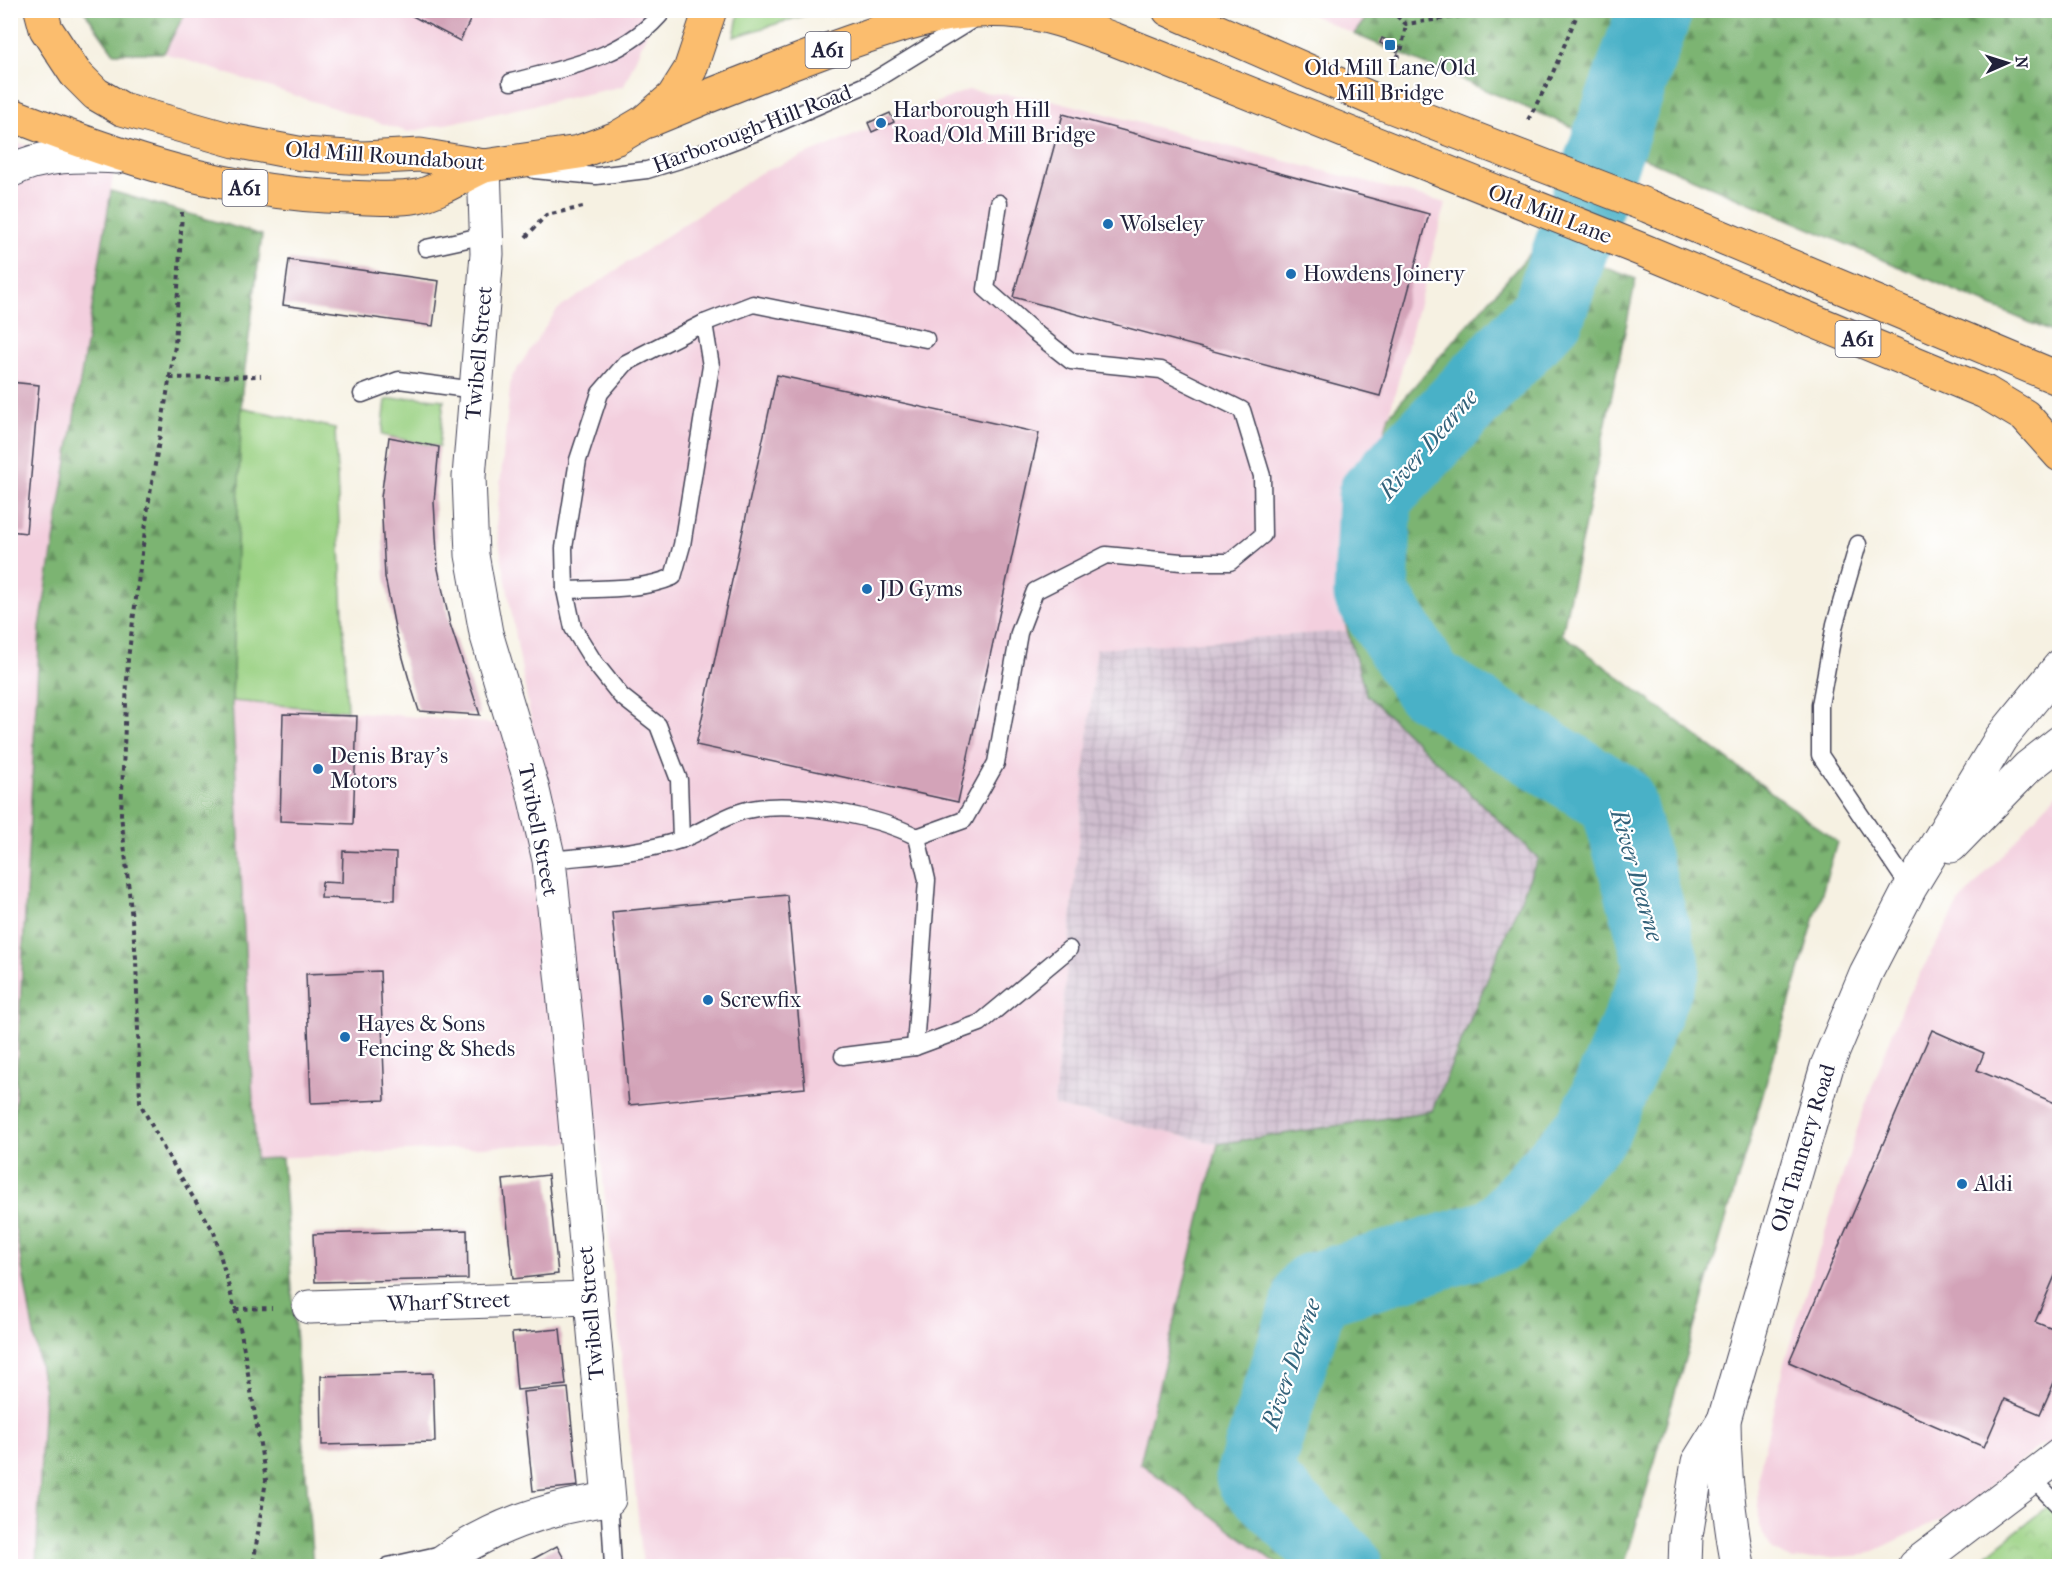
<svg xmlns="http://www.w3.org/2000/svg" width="2070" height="1577" font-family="'IM FELL French Canon',serif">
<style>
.built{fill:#f3cfde}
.industrial{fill:url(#industrial-grid)}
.grass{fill:#9bd284;stroke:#5e7a60;stroke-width:1.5}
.forest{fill:url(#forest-firs);stroke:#4f6b56;stroke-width:1.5}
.park{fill:url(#park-crowns);stroke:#5e7a60;stroke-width:1.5}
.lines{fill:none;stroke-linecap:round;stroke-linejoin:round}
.river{stroke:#48b1c7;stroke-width:75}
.building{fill:#d3a3b8}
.service-casing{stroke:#424154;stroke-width:19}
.minor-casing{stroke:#424154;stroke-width:35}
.tertiary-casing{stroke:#424154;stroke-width:35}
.primary-casing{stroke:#424154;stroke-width:35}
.trunk-casing{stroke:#424154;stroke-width:35}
.path{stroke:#424154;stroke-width:4;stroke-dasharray:4.5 4.5;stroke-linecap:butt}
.service{stroke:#fff;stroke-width:16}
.minor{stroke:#fff;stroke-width:33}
.tertiary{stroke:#fff;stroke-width:33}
.primary{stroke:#fbbd6e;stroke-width:33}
.trunk{stroke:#fbbd6e;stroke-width:33}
.poi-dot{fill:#1f6fb2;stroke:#fff;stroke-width:2}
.labels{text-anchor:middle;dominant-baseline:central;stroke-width:4.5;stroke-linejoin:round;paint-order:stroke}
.shield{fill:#fff;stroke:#646476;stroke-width:1.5}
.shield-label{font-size:21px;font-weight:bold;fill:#22223b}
.poi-label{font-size:22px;fill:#22223b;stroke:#fff;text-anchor:start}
.street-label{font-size:22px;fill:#22223b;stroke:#fff}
.water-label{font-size:24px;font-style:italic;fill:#33627a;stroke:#fff}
</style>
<defs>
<pattern id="industrial-grid" width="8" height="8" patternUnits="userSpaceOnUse" patternTransform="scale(1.5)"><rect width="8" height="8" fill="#cfbdce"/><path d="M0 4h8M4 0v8" fill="none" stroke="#b1a2b2"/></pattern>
<pattern id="forest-firs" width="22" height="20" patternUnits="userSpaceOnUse" patternTransform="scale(1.5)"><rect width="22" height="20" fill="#7cb472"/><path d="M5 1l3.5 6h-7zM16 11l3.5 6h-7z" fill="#65925f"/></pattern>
<pattern id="park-crowns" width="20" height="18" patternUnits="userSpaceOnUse" patternTransform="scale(1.5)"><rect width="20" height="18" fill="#9bd284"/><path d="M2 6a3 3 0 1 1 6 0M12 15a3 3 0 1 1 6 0" fill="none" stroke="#85b473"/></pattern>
</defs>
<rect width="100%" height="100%" fill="#fff"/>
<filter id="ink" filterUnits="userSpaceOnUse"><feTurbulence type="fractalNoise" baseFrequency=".0167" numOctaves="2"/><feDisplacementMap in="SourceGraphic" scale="12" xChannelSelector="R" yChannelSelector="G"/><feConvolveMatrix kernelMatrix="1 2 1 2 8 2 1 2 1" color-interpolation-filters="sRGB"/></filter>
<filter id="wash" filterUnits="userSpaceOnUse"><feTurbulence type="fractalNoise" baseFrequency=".008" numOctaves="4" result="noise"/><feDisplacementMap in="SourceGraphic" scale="24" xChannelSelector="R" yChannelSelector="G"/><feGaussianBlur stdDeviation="1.35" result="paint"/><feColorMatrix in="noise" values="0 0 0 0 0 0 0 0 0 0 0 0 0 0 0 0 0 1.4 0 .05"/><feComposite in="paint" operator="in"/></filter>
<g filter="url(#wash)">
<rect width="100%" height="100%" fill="#f6f1e2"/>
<g class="built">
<path d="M186 11H656L624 86 408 132 164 53Z"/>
<path d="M1303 11H1372L1354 34Z"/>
<path d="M968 90 1052 100 1446 203 1339 602 1347 631 1096 650 1054 1106 1218 1144 1140 1463 1280 1566H643L599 1141 256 1159 232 701 532 727 496 526 511 378 557 310 760 173Z"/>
<path d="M11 141 114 170 40 627 11 1199Z"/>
<path d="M2059 791V1462L2044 1443 1962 1509 1866 1555 1793 1560 1772 1550 1759 1526 1758 1476 1784 1363 1860 1120 1903 1004 1959 903Z"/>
<path d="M10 1206 44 1391 36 1566H11Z"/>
</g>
<path class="industrial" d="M1347 631 1366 694 1538 858 1432 1111 1218 1144 1054 1106 1096 649Z"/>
<g class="grass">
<path d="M739 11V10L818 11 734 37Z"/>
<path d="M415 397 444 400 439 447 382 435 386 400Z"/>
<path d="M240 407 335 428 347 711 232 701Z"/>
</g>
<g class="forest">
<path d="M1372 10 2059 11V335L1354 34Z"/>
<path d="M84 11H186L164 53H114Z"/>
<path d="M111 191 262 235 242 391 232 701 256 1159 282 1158 313 1566H36L44 1391 10 1199 40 627Z"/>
<path d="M1539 243 1636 279 1562 634 1837 842 1624 1566H1280L1140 1463 1218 1144 1432 1111 1538 858 1366 694 1339 602 1389 415Z"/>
</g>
<path class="park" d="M2059 1497V1566H1973Z"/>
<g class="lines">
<path class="river" d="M1345 1566 1253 1476 1313 1290 1498 1235 1594 1128 1663 967 1617 800 1428 684 1371 594 1375 496 1548 313 1655 10"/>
</g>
<g id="blocks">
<g class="building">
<path d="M401 10H475L460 41Z"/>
<path d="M1382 38 1401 47 1398 52 1380 43Z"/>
<path d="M890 113 894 122 872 132 868 123Z"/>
<path d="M1063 114 1429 214 1380 396 1013 297Z"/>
<path d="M289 260 439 281 433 326 283 305Z"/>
<path d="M777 375 1039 433 958 802 696 745Z"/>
<path d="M10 382 39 385 26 533 10 531Z"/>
<path d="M389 437 439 447 434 502 438 569 450 624 480 715 419 711 410 683 396 633 385 577 381 498Z"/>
<path d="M283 714 357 716 353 824 280 821Z"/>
<path d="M343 851 396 853 395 900 321 898 322 882 342 883Z"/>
<path d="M787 895 805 1088 629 1105 612 912Z"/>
<path d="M380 971 385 1100 311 1103 306 974Z"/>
<path d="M1932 1030 1984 1053 1977 1070 2060 1105V1264L2035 1322 2060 1332V1369L2040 1414 2005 1399 1984 1447 1789 1362Z"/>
<path d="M548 1175 558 1274 513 1279 503 1180Z"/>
<path d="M467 1230 468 1279 315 1282 313 1234Z"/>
<path d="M560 1329 566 1385 517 1390 512 1333Z"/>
<path d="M433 1373 435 1442 322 1445 321 1376Z"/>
<path d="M568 1388 578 1486 533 1491 523 1392Z"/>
<path d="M557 1546 568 1566H520Z"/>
</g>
</g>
</g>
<g filter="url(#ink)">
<use href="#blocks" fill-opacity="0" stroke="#424154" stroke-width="1.5"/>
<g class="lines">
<defs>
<g id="service">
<path d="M511 82C568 67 626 58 664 10"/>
<path d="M534 170 596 176 647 170 696 155 762 130 870 83 974 19"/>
<path d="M426 248 486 235"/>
<path d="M362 394 399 380 475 390"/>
<path d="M1858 544 1835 624 1820 705V755L1910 888"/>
<path d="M565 590C601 588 640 591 673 577L682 545 711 366 704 323"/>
<path d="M681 840 679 780 658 725 621 696 594 662 573 628 565 590 564 548 578 460 600 393 626 363 704 323 753 304 926 339"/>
<path d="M549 860C593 855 638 854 680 840 703 832 724 815 747 810 791 799 877 816 917 837L964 820 996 763 1019 633 1035 591 1106 555 1181 562H1230L1263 535 1262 476 1242 410 1161 370 1071 361 1033 331 986 289 999 203"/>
<path d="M915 1047 980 1023 1069 949"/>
<path d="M843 1056 915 1047 927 880 917 837"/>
<path d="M2032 1478 2060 1507"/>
<path d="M609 1499 613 1566"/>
<path d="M388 1566 442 1554"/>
</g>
<g id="minor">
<path d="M10 171C43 154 81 155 117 157"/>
<path d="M309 1307 589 1298"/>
<path d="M436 1566C491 1526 542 1509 609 1499L566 1021 549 860 532 786 486 633 472 555 469 477 487 254 484 166"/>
<path d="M1914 1566 2060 1455"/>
</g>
<g id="tertiary">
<path d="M1951 846 2028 767 2060 742"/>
<path d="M1685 1566 1686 1536 1698 1462 1724 1420"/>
<path d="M1738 1566C1729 1518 1724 1470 1724 1420L1827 1066 1866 973 1910 888 2001 738 2060 666"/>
</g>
<g id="primary">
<path d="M1169 10 1377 101 1648 206 2060 379"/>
<path d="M648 121C705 97 763 74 822 52 886 29 950 4 1020 12 1053 15 1085 29 1116 40L1640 249 1985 392 2025 416 2060 455"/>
</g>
<g id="trunk">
<path d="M41 10 46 29 75 73 96 94 122 109 235 141 303 154 363 158 420 155 484 166 579 152 617 138 644 122 673 97 690 70 710 10"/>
<path d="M10 114C120 157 230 195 349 197 371 198 397 200 418 196 440 191 463 175 484 166"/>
</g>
</defs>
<use href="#service" class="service-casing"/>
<use href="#minor" class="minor-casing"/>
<use href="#tertiary" class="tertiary-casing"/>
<use href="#primary" class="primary-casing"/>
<use href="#trunk" class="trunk-casing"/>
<g class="path">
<path d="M1390 10 1406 24 1502 10"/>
<path d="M1393 66 1402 48 1406 24"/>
<path d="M1528 120 1551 77 1579 10"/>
<path d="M182 212 175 346 149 500 128 659 121 814 136 958 140 1103 164 1149 214 1232 241 1332 266 1480 253 1566"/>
<path d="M526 237 546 215 583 207"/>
<path d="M170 378 261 376"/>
<path d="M235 1309 272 1308"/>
</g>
<use href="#service" class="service"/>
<use href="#minor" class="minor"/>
<use href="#tertiary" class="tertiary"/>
<use href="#primary" class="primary"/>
<use href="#trunk" class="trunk"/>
</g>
</g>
<g class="poi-dot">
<rect x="1384" y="39" width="12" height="12" rx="3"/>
<circle cx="881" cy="123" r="6"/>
<circle cx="1108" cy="224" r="6"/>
<circle cx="1291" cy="274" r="6"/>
<circle cx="867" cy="589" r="6"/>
<circle cx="318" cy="769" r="6"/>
<circle cx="708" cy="1000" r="6"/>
<circle cx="345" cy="1037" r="6"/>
<circle cx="1962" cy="1184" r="6"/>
</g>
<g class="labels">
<g class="shield">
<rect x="805.5" y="32" width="45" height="36" rx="4.5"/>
<rect x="222.5" y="170" width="45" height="36" rx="4.5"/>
<rect x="1835.5" y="321" width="45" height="36" rx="4.5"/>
</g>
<g class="shield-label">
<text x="828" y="50">A61</text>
<text x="245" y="188">A61</text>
<text x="1858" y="339">A61</text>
</g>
<g class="poi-label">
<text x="1390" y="68" text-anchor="middle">Old Mill Lane/Old<tspan x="1390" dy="25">Mill Bridge</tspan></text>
<text x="893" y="110">Harborough Hill<tspan x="893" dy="25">Road/Old Mill Bridge</tspan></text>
<text x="1120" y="224">Wolseley</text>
<text x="1303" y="274">Howdens Joinery</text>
<text x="879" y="589">JD Gyms</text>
<text x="330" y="756">Denis Bray's<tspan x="330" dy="25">Motors</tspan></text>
<text x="720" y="1000">Screwfix</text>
<text x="357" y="1024">Hayes &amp; Sons<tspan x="357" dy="25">Fencing &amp; Sheds</tspan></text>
<text x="1974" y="1184">Aldi</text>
</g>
<g class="street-label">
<text transform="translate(752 129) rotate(-21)">Harborough Hill Road</text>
<text transform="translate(385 156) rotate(4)">Old Mill Roundabout</text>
<text transform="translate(1550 214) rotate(21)">Old Mill Lane</text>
<text transform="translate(479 353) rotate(-85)">Twibell Street</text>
<text transform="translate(538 830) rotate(79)">Twibell Street</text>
<text transform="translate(1803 1148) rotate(-73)">Old Tannery Road</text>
<text transform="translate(449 1302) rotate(-2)">Wharf Street</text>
<text transform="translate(591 1313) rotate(-95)">Twibell Street</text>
</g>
<g class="water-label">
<text transform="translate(1428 444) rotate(-49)">River Dearne</text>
<text transform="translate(1637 875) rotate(74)">River Dearne</text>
<text transform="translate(1291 1364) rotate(-71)">River Dearne</text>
</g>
</g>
<rect width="2070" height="1577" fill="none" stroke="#fff" stroke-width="36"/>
<g transform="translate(2007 63) rotate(87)" stroke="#ffffff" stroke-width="4.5" paint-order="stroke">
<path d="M0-4.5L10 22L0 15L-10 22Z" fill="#22223b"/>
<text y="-9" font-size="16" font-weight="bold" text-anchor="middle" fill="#22223b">N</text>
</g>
</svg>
